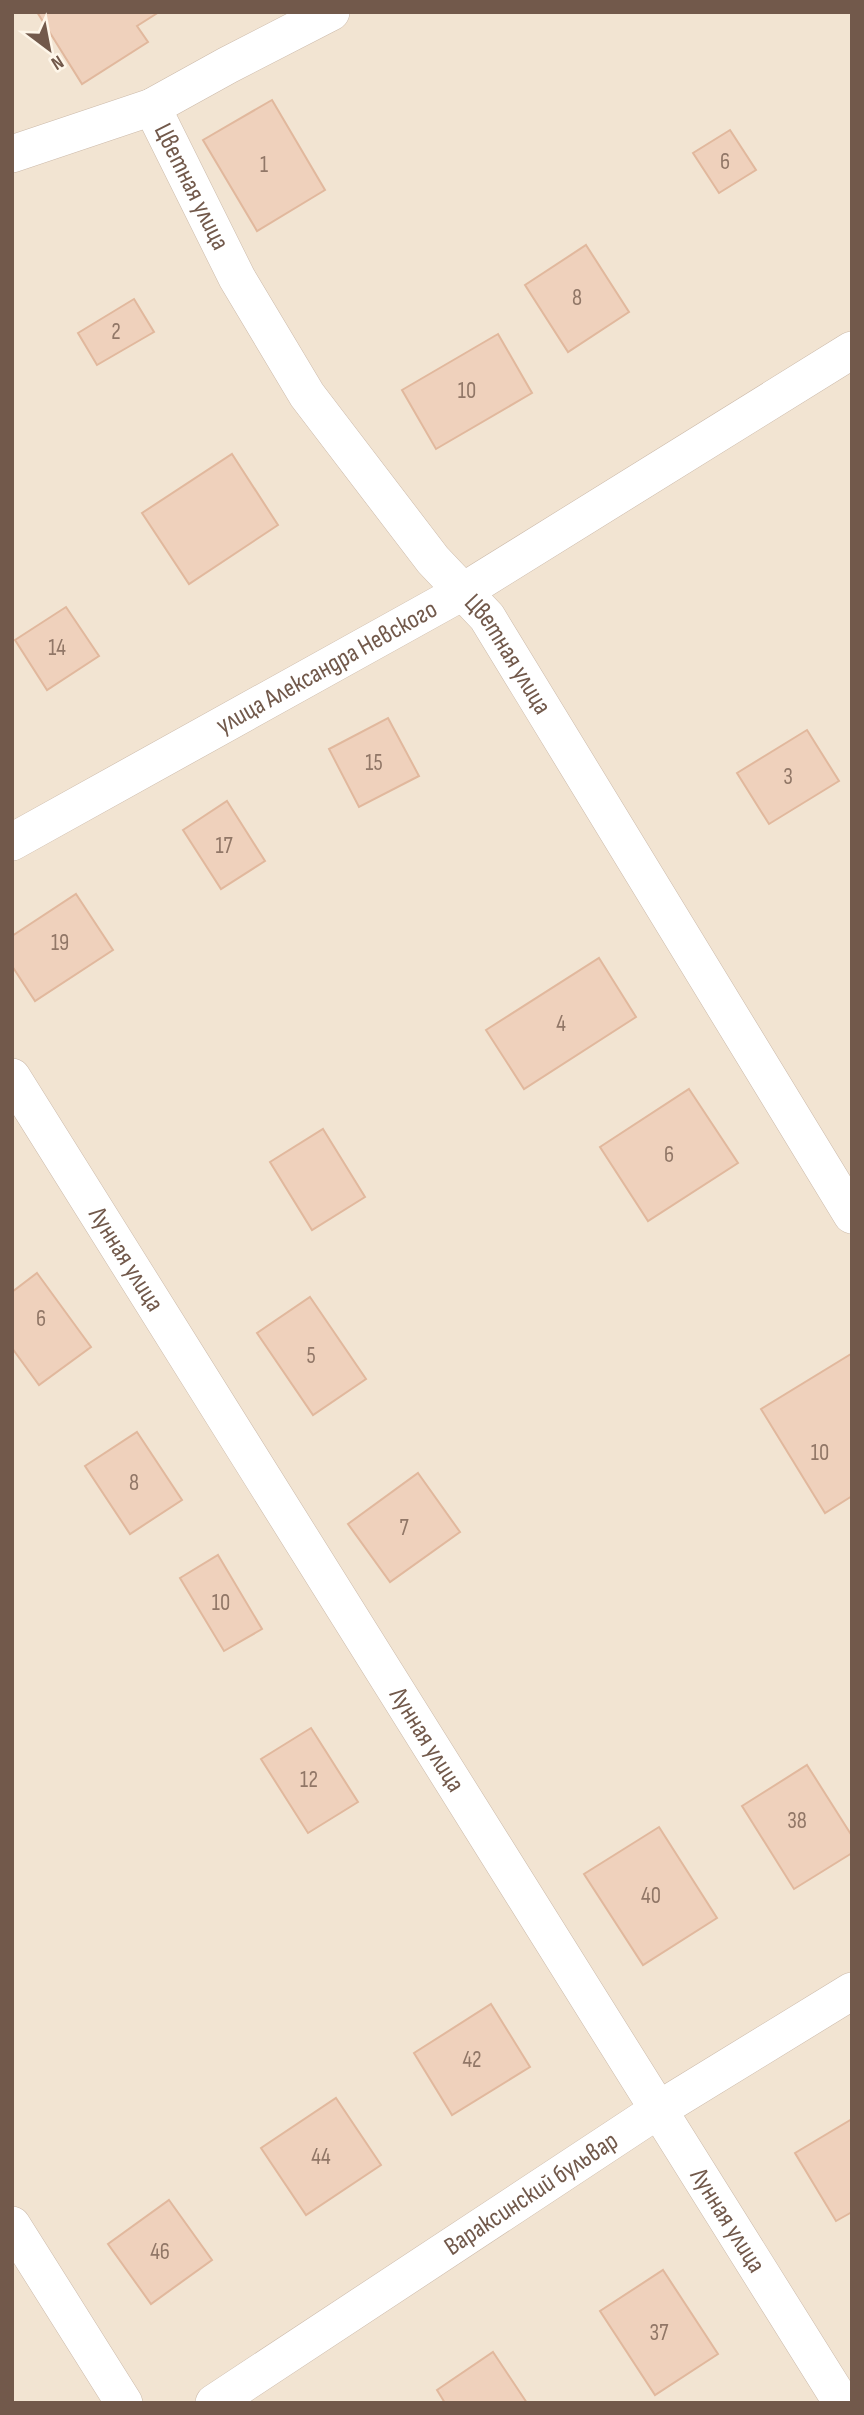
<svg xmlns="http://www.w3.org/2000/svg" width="864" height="2415" font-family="'Sofia Sans Condensed',sans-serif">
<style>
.residential{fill:#f2e4d2}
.building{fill:#efd1bc;stroke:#e1b89d;stroke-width:2}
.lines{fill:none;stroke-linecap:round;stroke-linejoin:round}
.minor-casing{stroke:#ccbaaa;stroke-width:38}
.minor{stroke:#fff;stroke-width:37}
.labels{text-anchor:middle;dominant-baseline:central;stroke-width:5;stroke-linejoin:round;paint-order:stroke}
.number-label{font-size:23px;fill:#917767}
.street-label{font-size:26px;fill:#72594b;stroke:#fef6e9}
</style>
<rect width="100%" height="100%" fill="#fbf2e3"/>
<rect class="residential" x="12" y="12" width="840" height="2391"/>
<g class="building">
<path d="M37 12H159L137 26 148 42 82 84Z"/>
<path d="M272 100 325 190 257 231 203 140Z"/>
<path d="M730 130 756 170 719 193 693 153Z"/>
<path d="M586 245 629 312 568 352 525 285Z"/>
<path d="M134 299 154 332 97 365 78 333Z"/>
<path d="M498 334 532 393 436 449 402 390Z"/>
<path d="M232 454 278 525 189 584 142 513Z"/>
<path d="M66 607 99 656 47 690 15 640Z"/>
<path d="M388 718 419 776 359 807 329 749Z"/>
<path d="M807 730 839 781 769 824 737 773Z"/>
<path d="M227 801 265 861 221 889 183 830Z"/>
<path d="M76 894 113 950 35 1001 12 966V936Z"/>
<path d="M599 958 636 1017 524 1089 486 1030Z"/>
<path d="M689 1089 738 1163 648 1221 600 1147Z"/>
<path d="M323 1129 365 1197 312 1230 270 1162Z"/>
<path d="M37 1273 91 1347 39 1385 12 1348V1292Z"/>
<path d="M310 1297 366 1379 313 1415 257 1333Z"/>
<path d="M851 1354 852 1496 825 1513 761 1409Z"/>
<path d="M137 1432 182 1500 130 1534 85 1466Z"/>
<path d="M418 1473 460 1532 390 1582 348 1524Z"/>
<path d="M218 1555 262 1629 224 1651 180 1578Z"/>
<path d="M311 1728 358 1802 308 1833 261 1759Z"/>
<path d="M807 1765 852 1836V1853L794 1889 742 1806Z"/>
<path d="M659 1827 717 1918 643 1965 584 1874Z"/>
<path d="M491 2004 530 2067 452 2115 414 2053Z"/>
<path d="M336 2098 381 2165 306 2215 261 2148Z"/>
<path d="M852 2119V2212L836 2221 795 2153Z"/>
<path d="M169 2200 212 2260 151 2304 108 2244Z"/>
<path d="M663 2270 718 2354 655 2395 600 2311Z"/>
<path d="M493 2352 527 2403H445L437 2390Z"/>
</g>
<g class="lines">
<defs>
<g id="minor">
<path id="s1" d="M152 107 237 278 307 395 433 560 487 617 852 1215"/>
<path d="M12 154 152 107 228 65 331 12"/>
<path id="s2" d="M12 842 464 591 852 350"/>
<path id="s3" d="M12 1077 842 2403"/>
<path d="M12 2225 124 2403"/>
<path id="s4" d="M214 2403 658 2110 852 1991"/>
</g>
</defs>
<use href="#minor" class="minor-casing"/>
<use href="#minor" class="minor"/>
</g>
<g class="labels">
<g class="number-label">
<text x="725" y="162">6</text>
<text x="264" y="165">1</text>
<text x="577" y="298">8</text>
<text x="116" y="332">2</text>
<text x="467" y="391">10</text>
<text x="57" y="648">14</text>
<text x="374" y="763">15</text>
<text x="788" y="777">3</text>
<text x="224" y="846">17</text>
<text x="60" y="943">19</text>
<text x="561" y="1024">4</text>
<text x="669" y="1155">6</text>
<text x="41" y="1319">6</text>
<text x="311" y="1356">5</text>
<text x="820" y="1453">10</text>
<text x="134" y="1483">8</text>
<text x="404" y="1528">7</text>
<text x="221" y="1603">10</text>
<text x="309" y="1780">12</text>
<text x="797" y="1821">38</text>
<text x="651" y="1896">40</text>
<text x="472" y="2060">42</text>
<text x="321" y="2157">44</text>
<text x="160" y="2252">46</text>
<text x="659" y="2333">37</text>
</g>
<g class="street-label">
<text stroke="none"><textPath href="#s1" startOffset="89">Цветная улица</textPath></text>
<text stroke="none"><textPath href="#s1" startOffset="656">Цветная улица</textPath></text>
<text stroke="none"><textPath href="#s2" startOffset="360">улица Александра Невского</textPath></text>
<text stroke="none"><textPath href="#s3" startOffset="215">Лунная улица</textPath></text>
<text stroke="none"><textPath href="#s3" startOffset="782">Лунная улица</textPath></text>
<text stroke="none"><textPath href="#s4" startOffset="380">Вараксинский бульвар</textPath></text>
<text stroke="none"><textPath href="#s3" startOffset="1349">Лунная улица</textPath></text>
</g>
</g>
<rect width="864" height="2415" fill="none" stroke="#72594b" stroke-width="28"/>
<g transform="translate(49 49) rotate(148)" stroke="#fef6e9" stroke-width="5" paint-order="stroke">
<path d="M0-5L12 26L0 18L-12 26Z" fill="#72594b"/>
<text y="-10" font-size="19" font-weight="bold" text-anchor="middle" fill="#72594b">N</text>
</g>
</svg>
